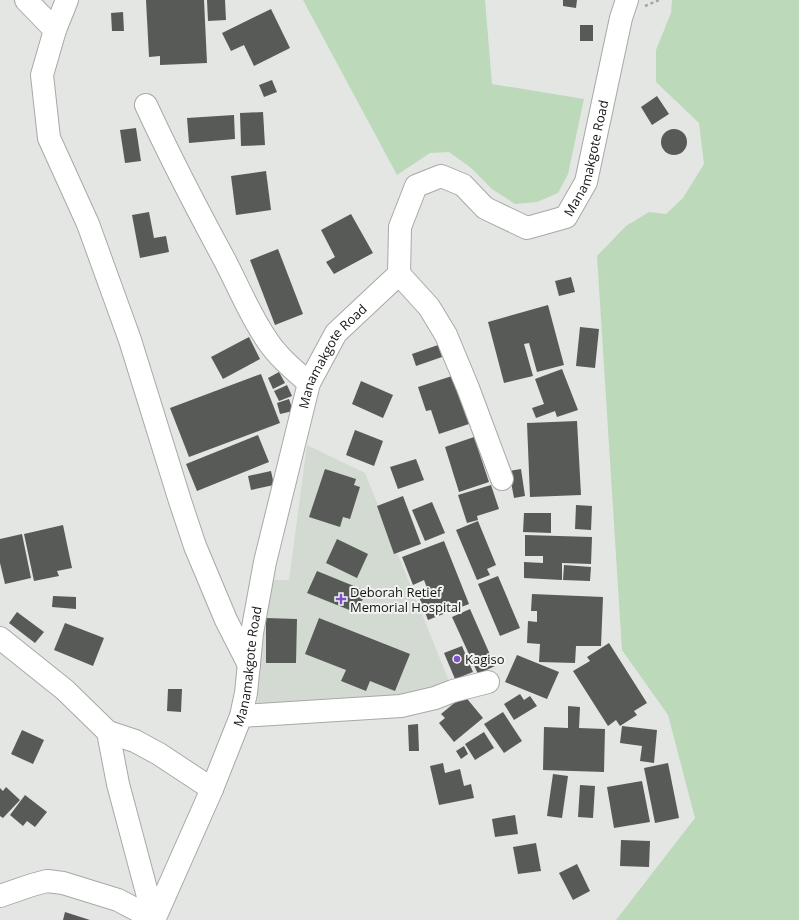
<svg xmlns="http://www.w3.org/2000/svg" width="799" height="920" font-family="'Open Sans',sans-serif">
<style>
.built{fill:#d2dad1}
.green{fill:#bcd9ba}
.building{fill:#585a57}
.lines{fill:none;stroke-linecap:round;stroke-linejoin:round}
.minor-casing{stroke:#a7a9a6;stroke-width:24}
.path{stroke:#a3a6a3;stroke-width:2.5;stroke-dasharray:3 3;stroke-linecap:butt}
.minor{stroke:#fff;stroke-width:22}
.poi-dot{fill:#8050c9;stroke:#f0f3f0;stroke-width:1.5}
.labels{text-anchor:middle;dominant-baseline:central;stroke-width:4;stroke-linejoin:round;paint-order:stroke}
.street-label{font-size:13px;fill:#141514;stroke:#f0f3f0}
.poi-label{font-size:13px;fill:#141514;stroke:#f0f3f0;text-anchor:start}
</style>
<rect width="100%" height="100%" fill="#e3e6e3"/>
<path class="built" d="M307 445 365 473 453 691 257 715 261 618 270 580H289Z"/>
<g class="green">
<path d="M303 0H485L492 84 584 99 568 174 558 193 537 202 515 204 492 189 470 167 449 152 430 153 397 175Z"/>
<path d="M672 0H799V920H616L695 818 668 715 622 650 597 256 626 226 649 212 666 214 683 198 704 164 699 123 656 82V50L671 13Z"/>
</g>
<g class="building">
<path d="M146 0H204L207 63 160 65V56L149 57Z"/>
<path d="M207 0H225L226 20 208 21Z"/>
<path d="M563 0H577L576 8 563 6Z"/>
<path d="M271 9 290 48 254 66 244 45 231 51 222 33Z"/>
<path d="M123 12 124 31H112L111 13Z"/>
<rect x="580" y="25" width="13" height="16"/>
<path d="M272 80 277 92 264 97 259 85Z"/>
<path d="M657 96 669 114 652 125 641 107Z"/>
<path d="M263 112 265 145 241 146 240 113Z"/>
<path d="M234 115 235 139 189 143 187 118Z"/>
<path d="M136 128 141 161 125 163 120 130Z"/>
<circle cx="674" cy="142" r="13"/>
<path d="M266 171 271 210 236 215 231 176Z"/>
<path d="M149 212 154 238 166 236 169 252 140 258 132 215Z"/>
<path d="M351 214 373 253 334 274 326 262 335 257 321 230Z"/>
<path d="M278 249 303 314 275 325 250 260Z"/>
<path d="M571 277 575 292 559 296 555 281Z"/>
<path d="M548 305 564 365 537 372 529 343 524 344 533 376 504 383 488 322Z"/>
<path d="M580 327 599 329 595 368 576 366Z"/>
<path d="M249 337 260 359 223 379 211 357Z"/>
<path d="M438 345 442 357 416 366 412 354Z"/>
<path d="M562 369 578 410 557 417 555 411 536 418 532 408 544 404 535 379Z"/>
<path d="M279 372 285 383 273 389 268 378Z"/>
<path d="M261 374 280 423 189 457 170 408Z"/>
<path d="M452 376 469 424 439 434 431 410 426 411 418 387Z"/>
<path d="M361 381 393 395 383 418 352 404Z"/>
<path d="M287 385 292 396 279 401 274 391Z"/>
<path d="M289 399 293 411 280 414 277 403Z"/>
<path d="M577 421 581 495 530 497 527 423Z"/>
<path d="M355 430 383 441 374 466 346 455Z"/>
<path d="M258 435 269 462 197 491 186 464Z"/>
<path d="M474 437 489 482 459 492 445 447Z"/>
<path d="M416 459 424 480 398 489 390 467Z"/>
<path d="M325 469 356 479 354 485 360 487 350 519 343 517 340 527 309 517Z"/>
<path d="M521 469 525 496 514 498 509 471Z"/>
<path d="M271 471 274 485 251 490 248 476Z"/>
<path d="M491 485 499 509 477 516 478 520 467 523 458 495Z"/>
<path d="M403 496 421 544 394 554 377 506Z"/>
<path d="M432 502 445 533 425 541 412 510Z"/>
<path d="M576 505 592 506 591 530 575 529Z"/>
<path d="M524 513H551V533L523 532Z"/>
<path d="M478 521 496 565 487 569 490 575 477 580 456 530Z"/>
<path d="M63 525 72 568 57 571 59 576 34 581 24 534Z"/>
<path d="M22 534 31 578 5 584 0 563V539Z"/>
<path d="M525 535 592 537 591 564 562 563V580L524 578V562L543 563V556H525Z"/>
<path d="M337 539 368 554 357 578 326 563Z"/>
<path d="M444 541 469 604 428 620 419 597 429 593 424 580 413 585 402 557Z"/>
<path d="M564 565 591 567 590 581 563 580Z"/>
<path d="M317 571 366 591 357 613 307 593Z"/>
<path d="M498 576 520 628 500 636 478 584Z"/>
<path d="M532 594 603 597 601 646H576L575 663 539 662 540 644 527 643 528 621 537 622V611H531Z"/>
<path d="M53 596 76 597V609L52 607Z"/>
<path d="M470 609 495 666 478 674 452 617Z"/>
<path d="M17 612 44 632 35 643 9 623Z"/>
<path d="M266 618 297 619 296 663H266Z"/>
<path d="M319 618 410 654 395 691 370 681 366 691 341 681 346 670 305 654Z"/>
<path d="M65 623 104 638 93 666 54 650Z"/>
<path d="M609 643 647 703 634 711 637 715 620 726 616 720 608 726 573 671 590 661 587 657Z"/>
<path d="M462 646 473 672 455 679 444 653Z"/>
<path d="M517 655 559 672 547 699 505 682Z"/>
<path d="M168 689H182L181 712 167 711Z"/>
<path d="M520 694 524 700 530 696 537 706 514 720 504 704Z"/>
<path d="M464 695 483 718 454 742 439 723 445 718 441 714Z"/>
<path d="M568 706 580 707 579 728 605 729 604 772 543 770 544 727 568 728Z"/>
<path d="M503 712 522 741 504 753 484 724Z"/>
<path d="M418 724 419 751H409L408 725Z"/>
<path d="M622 726 657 730 654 763 640 761 642 746 620 743Z"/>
<path d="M22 730 44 740 33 764 11 754Z"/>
<path d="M484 732 494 748 475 760 465 744Z"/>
<path d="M464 746 468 754 461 759 456 751Z"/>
<path d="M443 763 445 773 460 769 464 786 471 784 474 798 439 805 430 766Z"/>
<path d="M668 763 679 818 655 823 644 768Z"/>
<path d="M553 774 568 776 562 818 547 816Z"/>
<path d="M642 781 650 822 614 828 607 787Z"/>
<path d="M580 785 595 786 593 818 578 817Z"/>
<path d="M6 787 20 800 3 818 0 816V788L3 791Z"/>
<path d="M25 795 47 812 35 827 27 821 23 826 10 815Z"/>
<path d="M515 815 518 834 495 837 492 819Z"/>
<path d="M621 840 650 841 649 867 620 866Z"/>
<path d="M536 843 541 871 518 874 513 847Z"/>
<path d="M577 864 590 891 573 900 559 873Z"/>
<path d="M65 912 90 920H63Z"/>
</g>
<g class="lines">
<defs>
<g id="minor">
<path d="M26 0 55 30"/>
<path d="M67 0 55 30 42 75 49 138 88 224 130 340 180 501 195 546 226 620 249 665"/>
<path d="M146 105C170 157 196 207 223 257 238 285 249 314 267 340 278 357 294 370 309 383"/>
<path d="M399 274 429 307 446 335 468 388 502 479"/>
<path d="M0 638 65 690 108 732 118 784 154 919"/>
<path d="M241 716 401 706 435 698 453 691 488 682"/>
<path d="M108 732 135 741 159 754 212 789"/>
<path d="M0 896 32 885 47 881 63 883 118 900 154 919"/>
<path id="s1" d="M154 920 212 789 241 716 246 693 252 633 265 562 309 383 336 333 399 274 400 227 416 186 441 176 463 185 485 208 527 228 566 217 586 182 621 18 627 0"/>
</g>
</defs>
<use href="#minor" class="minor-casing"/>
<path class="path" d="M645 6 659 0"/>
<use href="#minor" class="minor"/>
</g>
<g class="poi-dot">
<path d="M339 593h4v4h4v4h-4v4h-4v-4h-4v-4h4z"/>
<circle cx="457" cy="659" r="4"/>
</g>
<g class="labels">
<g class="street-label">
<text stroke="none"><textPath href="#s1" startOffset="1029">Manamakgote Road</textPath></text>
<text stroke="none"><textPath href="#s1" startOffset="597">Manamakgote Road</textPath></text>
<text stroke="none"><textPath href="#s1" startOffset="272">Manamakgote Road</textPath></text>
</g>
<g class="poi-label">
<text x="350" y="592">Deborah Retief<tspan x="350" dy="15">Memorial Hospital</tspan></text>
<text x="465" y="659">Kagiso</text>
</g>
</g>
</svg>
